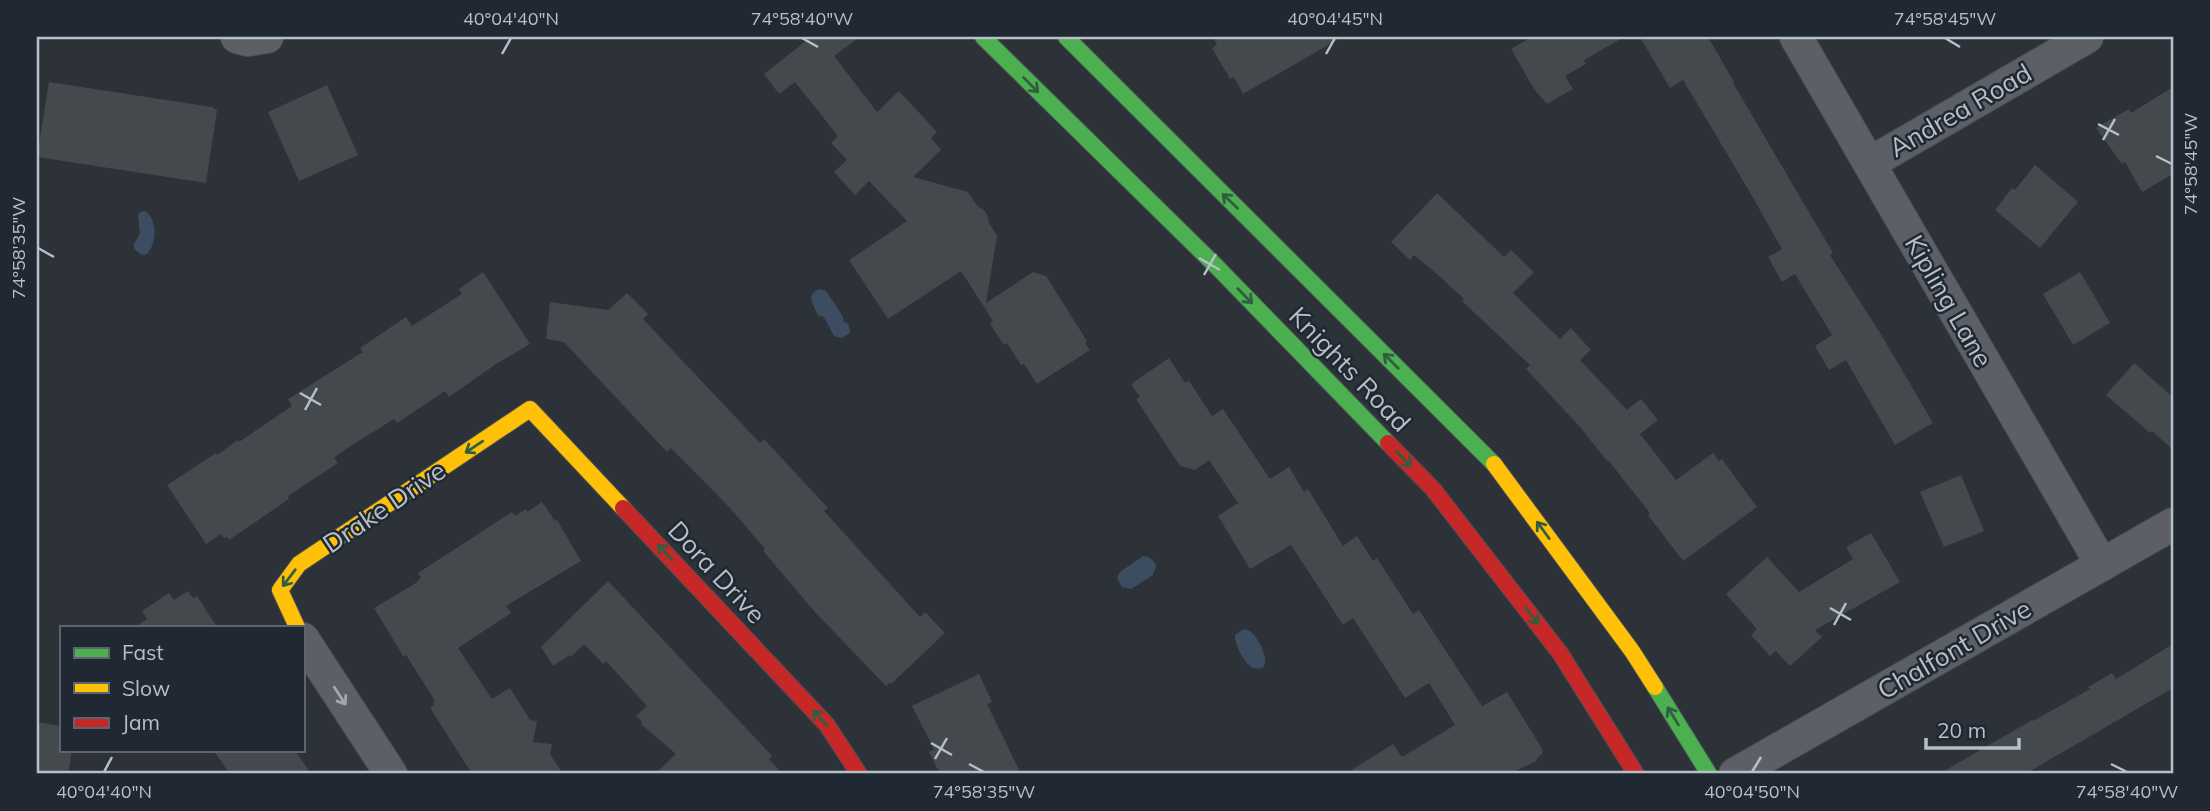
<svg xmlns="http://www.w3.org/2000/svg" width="2210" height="811" font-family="Mulish,sans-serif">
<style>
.water{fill:#3c4d61}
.building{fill:#44494e}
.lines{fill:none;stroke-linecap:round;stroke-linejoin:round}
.street-casing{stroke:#4a4e53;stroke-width:34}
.fast-casing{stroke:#4a4e53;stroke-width:18}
.slow-casing{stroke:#4a4e53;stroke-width:18}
.jam-casing{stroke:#4a4e53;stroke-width:18}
.street{stroke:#5c6066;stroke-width:32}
.fast{stroke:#4caf50;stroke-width:16}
.slow{stroke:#ffc107;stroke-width:16}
.jam{stroke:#c62828;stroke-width:16}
.oneway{stroke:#325e3f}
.oneway2{stroke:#a0a7b0}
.ticks{fill:none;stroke:#b7bfc8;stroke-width:2.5}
.labels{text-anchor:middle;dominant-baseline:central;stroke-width:5;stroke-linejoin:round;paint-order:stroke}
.street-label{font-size:26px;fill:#b7bfc8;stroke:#202833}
.neatline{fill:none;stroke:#b7bfc8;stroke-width:2.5}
.ticks-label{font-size:18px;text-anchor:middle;fill:#b7bfc8}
</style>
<rect width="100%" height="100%" fill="#2c3238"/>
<g class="water">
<path d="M145 211C158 220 157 243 147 254L142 255 134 249V244L140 233 138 216 140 212Z"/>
<path d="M820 289 826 291 842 315 844 322 848 324 850 330 849 334 841 338 834 336 824 317 818 315C813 305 805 294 820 289Z"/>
<path d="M1143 556C1150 557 1153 559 1156 566L1153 575 1131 589 1122 587 1117 578 1120 572Z"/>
<path d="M1244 629C1253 631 1255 636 1260 644 1264 652 1272 672 1254 668 1245 666 1234 643 1235 635Z"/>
</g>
<g class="building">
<path d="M811 37H860L834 56 877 112 899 91 937 132 931 138 941 150 913 177 968 192 978 207 983 209 988 216V221L997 236 986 303 1033 272 1046 276 1087 341 1085 343 1090 350 1037 384 1024 364 1021 365 1007 343 1004 345 990 324 993 321 961 271 888 319 849 260 907 221 869 181 855 195 834 172 847 160 831 143 838 136 795 82 779 94 764 74Z"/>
<path d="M1213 37H1342L1243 94 1234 77 1230 79 1212 48 1217 45Z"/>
<path d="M1532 37H1624L1584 60 1586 64 1565 76 1573 89 1547 104 1534 89 1511 49Z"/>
<path d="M1640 37H1708L1734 82 1733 83 1833 253 1830 255 1882 336 1933 423 1895 445 1846 360 1829 370 1815 346 1832 335 1795 274 1782 282 1768 257 1782 249 1748 189 1683 80 1670 88Z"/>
<path d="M49 82 212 107 217 110 206 183 37 157Z"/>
<path d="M327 85 358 155 299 181 268 112Z"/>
<path d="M2173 87V174L2142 192 2125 162 2122 164 2096 128 2129 109 2131 113Z"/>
<path d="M2035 165 2078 202 2040 248 1995 210 2012 188 2015 190Z"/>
<path d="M1437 193 1504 257 1511 250 1534 272 1513 293 1560 339 1571 328 1591 350 1580 360 1627 410 1641 399 1658 420 1640 434 1676 480 1713 453 1719 461 1722 459 1757 507 1683 561 1648 515 1650 513 1608 460 1607 461 1580 427 1526 369 1530 365 1462 301 1464 299 1437 274 1414 255 1410 260 1391 242Z"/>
<path d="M483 272 530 344 496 364 449 397 445 391 397 423 394 419 349 447 334 458 338 463 288 496 289 499 229 540 227 537 224 538 221 534 206 544 167 485 216 453 217 455 238 440 239 442 292 406 288 399 363 352 360 348 406 317 412 326 462 294 459 289Z"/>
<path d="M2080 272 2110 323 2073 345 2043 294Z"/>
<path d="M627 293 648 314 643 319 760 443 764 439 800 478 828 508 824 511 920 617 925 612 945 633 891 684 890 682 886 686 815 612 763 551 765 549 730 508 671 448 667 452 564 342 546 339 550 302 608 310Z"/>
<path d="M1169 358 1185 383 1189 381 1212 416 1223 409 1270 479 1289 467 1304 492 1308 489 1343 546 1357 536 1373 561 1377 558 1413 614 1419 610 1482 706 1507 692 1541 747 1543 753 1538 757 1536 761 1510 774H1345L1393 744 1402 757 1455 725 1429 683 1405 698 1353 618 1343 625 1291 545 1250 569 1218 516 1238 503 1209 460 1195 470 1180 466 1136 399 1140 397 1131 384Z"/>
<path d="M2134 363 2173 397V450L2152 431 2150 433 2106 395Z"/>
<path d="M1961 475 1984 531 1944 547 1920 492Z"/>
<path d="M542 502 555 521 557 520 581 561 506 606 511 613 458 648 492 699 510 688 530 720 537 721 533 742 552 744 550 754 563 774H472L430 708 434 705 433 703 435 701 406 655 403 656 374 608 413 585 421 578 418 573 512 512 515 516 526 509 527 512Z"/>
<path d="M1871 533 1900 582 1815 630 1822 637 1790 666 1776 651 1770 656 1751 635 1757 629 1726 594 1767 557 1799 592 1853 559 1846 547Z"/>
<path d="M608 581 760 743 772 756 769 759 783 774H655L676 754 641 724 642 722 636 716 647 706 606 661 603 664 584 644 571 657 570 655 553 666 541 647Z"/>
<path d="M188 591 193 598 197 596 217 627H135L147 619 142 611 169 593 174 600Z"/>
<path d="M2173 644V688L2025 774H1939L2032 720 2033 721 2090 689 2088 687 2112 673 2116 679Z"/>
<path d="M979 674 992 702 987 704 1021 774H940L929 752 934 749 912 706Z"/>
<path d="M37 722 61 726V750H72L68 774H37Z"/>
<path d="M213 750H295L311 774H230Z"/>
</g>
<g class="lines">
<defs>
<g id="street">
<path d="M237 37 248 40 267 37"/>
<path d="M1796 37 2102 565"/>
<path d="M1870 163 2087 37"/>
<path d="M303 639 391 774"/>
<path d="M1735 774 2173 524"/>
</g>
<g id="fast">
<path d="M983 37 1218 268 1388 443"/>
<path d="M1066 37 1494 464"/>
<path d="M1655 687 1709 774"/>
</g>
<g id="slow">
<path d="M1494 464 1632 651 1655 687"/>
<path d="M297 627 280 590 299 564 530 409 623 508"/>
</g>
<g id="jam">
<path d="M1388 443 1433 489 1560 653 1636 774"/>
<path d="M623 508 827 725 859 774"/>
</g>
</defs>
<use href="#street" class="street-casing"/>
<use href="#fast" class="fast-casing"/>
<use href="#slow" class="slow-casing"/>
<use href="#jam" class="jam-casing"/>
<use href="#street" class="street"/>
<use href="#fast" class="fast"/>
<use href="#slow" class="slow"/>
<use href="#jam" class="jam"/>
</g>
<defs><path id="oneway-shaft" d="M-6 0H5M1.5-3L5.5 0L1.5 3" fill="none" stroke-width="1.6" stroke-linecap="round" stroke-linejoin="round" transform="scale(1.75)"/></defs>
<g class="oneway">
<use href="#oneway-shaft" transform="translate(1031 85) rotate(45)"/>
<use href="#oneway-shaft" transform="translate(1230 201) rotate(-136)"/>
<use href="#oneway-shaft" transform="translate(1245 296) rotate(46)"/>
<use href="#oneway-shaft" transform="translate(1391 361) rotate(-135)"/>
<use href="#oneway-shaft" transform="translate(474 447) rotate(146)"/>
<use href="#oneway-shaft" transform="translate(1404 459) rotate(46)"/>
<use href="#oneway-shaft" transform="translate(1543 530) rotate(-126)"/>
<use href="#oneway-shaft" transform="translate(665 552) rotate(-133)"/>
<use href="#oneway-shaft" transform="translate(289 578) rotate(127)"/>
<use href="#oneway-shaft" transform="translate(1532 616) rotate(52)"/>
<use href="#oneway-shaft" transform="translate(1673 716) rotate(-122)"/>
<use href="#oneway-shaft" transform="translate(820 718) rotate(-132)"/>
</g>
<use class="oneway2" href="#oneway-shaft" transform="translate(340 696) rotate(57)"/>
<path class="ticks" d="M802 38 818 47M1945 38 1960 47M502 54 511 38M1326 54 1335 38M2098 124 2119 135M2103 140 2115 119M2156 156 2172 164M38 248 54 257M1199 258 1220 270M1204 275 1216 254M300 393 321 405M305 410 317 388M1830 608 1851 620M1834 625 1846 603M931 743 952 755M935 759 947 738M969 764 984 772M2111 764 2127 772M104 772 112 757M1752 772 1761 757"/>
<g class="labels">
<g class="street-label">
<text transform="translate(1960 110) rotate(-30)">Andrea Road</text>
<text transform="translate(1949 301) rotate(60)">Kipling Lane</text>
<text transform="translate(1350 369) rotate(46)">Knights Road</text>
<text transform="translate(384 507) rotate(-34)">Drake Drive</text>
<text transform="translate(717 572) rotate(47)">Dora Drive</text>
<text transform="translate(1954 649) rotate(-30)">Chalfont Drive</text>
</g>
</g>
<rect width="2210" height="811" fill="none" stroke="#202833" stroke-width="77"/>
<rect x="60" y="626" width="245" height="126" fill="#202833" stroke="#5c646f" stroke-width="2"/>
<rect x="74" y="648" width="35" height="10" fill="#4caf50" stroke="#5c646f" stroke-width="2"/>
<text x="122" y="660" font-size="21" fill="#b7bfc8">Fast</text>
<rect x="74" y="683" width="35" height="10" fill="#ffc107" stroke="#5c646f" stroke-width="2"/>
<text x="122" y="696" font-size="21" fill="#b7bfc8">Slow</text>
<rect x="74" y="718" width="35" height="10" fill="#c62828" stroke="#5c646f" stroke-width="2"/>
<text x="122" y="730" font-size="21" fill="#b7bfc8">Jam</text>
<path d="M1926 738v10h93v-10" fill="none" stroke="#b7bfc8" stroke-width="3.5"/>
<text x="1937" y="738" font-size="21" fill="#b7bfc8" stroke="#202833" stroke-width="5" paint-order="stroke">20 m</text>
<rect x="38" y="38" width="2134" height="734" class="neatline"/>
<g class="ticks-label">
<text x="511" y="25">40°04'40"N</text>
<text x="802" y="25">74°58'40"W</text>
<text x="1335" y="25">40°04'45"N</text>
<text x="1945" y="25">74°58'45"W</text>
<text transform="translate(2191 164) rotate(-90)" y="6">74°58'45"W</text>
<text transform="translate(19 248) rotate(-90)" y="6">74°58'35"W</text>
<text x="104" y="798">40°04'40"N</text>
<text x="984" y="798">74°58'35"W</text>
<text x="1752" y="798">40°04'50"N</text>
<text x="2127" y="798">74°58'40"W</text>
</g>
</svg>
